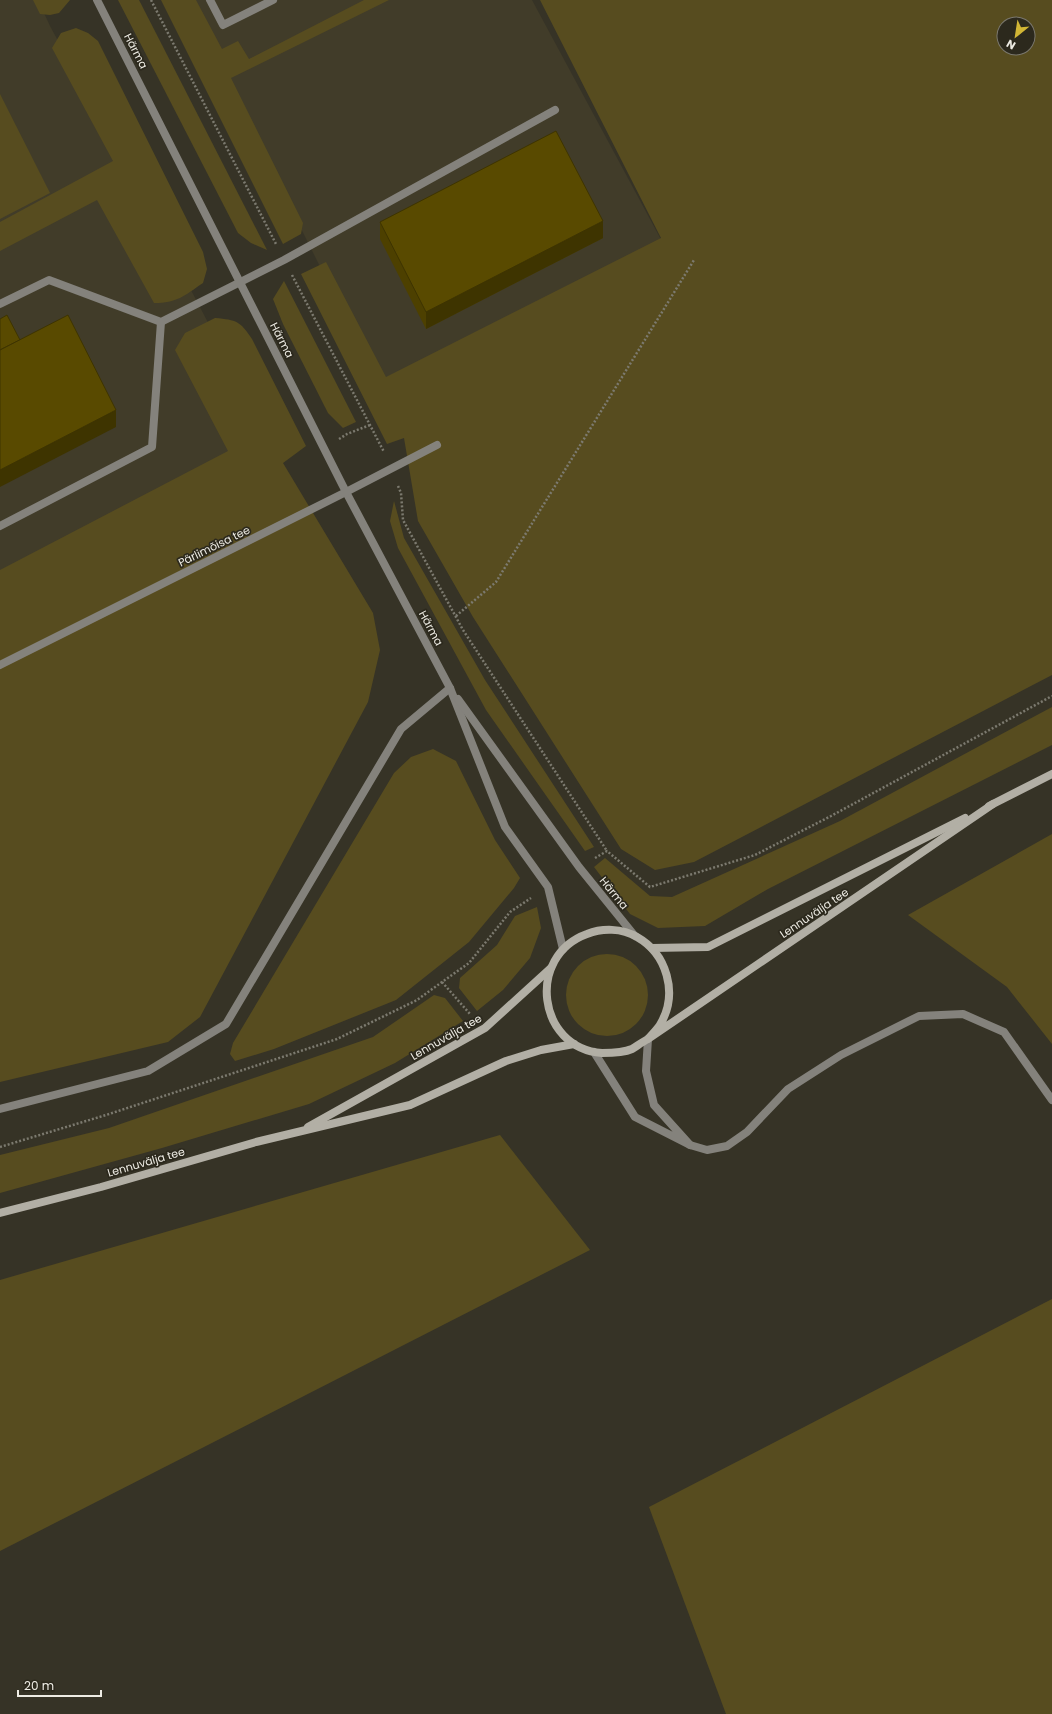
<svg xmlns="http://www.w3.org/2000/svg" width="1052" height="1714" font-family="Poppins,sans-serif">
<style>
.built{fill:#413c29}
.green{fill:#574c1f;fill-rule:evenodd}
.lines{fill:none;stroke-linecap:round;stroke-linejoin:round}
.path{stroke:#7c7a6f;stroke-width:2.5;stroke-dasharray:2 2;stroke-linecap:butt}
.service{stroke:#84827c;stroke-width:8}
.minor{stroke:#84827c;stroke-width:8}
.secondary{stroke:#b2afa5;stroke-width:8}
.wall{fill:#4d4000}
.shaded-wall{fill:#3e3400}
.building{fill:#594a00;stroke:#3e3400}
.labels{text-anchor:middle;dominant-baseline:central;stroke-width:3.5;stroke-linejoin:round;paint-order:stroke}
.street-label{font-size:11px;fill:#eeece4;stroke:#2c291d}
</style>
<rect width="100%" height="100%" fill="#363326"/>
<g class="built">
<path d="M0 0H38L50 26 128 170 277 454 0 598Z"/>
<path d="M187 0H532L672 260 389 405Z"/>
</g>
<g class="green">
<path d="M33 0H70L59 13 50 15 40 14Z"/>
<path d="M118 0H139L267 250 251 243 238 233Z"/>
<path d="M161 0H196L222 49 238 41 249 59 364 0H389L231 78 303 223 301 234 283 244Z"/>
<path d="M540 0H1052V675L694 862 655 870 621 849 473 617 418 521 404 438 387 444 301 274 326 262 386 377 661 238ZM1004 24H1028V48H1004Z"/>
<path d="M76 28 88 33 98 41 203 252 207 269 203 283C184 296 177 303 154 303L97 200 0 251V222L113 161 52 48 61 33Z"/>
<path d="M0 94 50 193 0 219Z"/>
<path d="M284 281 356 422 343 428 328 413 283 324 273 299Z"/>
<path d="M215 318C237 320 240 321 252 339L306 446 283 463 373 613 380 650 368 702 200 1017 168 1042 0 1082V570L228 451 175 350 185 333Z"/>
<path d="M394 501 404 538 485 680 594 847 585 851 486 710 398 548 390 521Z"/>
<path d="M1052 707V745L768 889 705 926 658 928 630 914 594 867 605 858 650 896 672 897 840 821Z"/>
<path d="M433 749 456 761 495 840 520 878 514 888 469 942 396 1000 274 1049 235 1061 230 1054 233 1043 394 773 411 757Z"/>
<path d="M1052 834V1044L1007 987 908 915Z"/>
<path d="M537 907 541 928 530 958 503 990 477 1011 459 988 460 978 497 945 515 916Z"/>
<circle cx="607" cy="995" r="41"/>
<path d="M434 995 445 998 463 1021 395 1063 309 1104 162 1148 0 1193V1155L109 1128 373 1037Z"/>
<path d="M500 1135 590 1250 0 1551V1280Z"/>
<path d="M1052 1299V1714H726L649 1507Z"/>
</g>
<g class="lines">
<g class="path">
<path d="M151 0 276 244"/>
<path d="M292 275 384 452"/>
<path d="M339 439 347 434 370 425"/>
<path d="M398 486 401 493 403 520 463 630 607 851"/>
<path d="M456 616 496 582 694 260"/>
<path d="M595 858 607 851 650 887 755 855 831 816 1052 696"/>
<path d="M442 982 470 1014"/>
<path d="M0 1147 106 1115 337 1039 417 1000 442 982 469 963 510 912 531 898"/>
</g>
<g class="service">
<path d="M210 0 223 25 273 0"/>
<path d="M0 304 49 280 161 322 284 260 555 110"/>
<path d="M0 526 152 447 161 322"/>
<path d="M594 1052 635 1117 690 1145 654 1105 646 1071 648 1039"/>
<path d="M0 1109 148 1071 226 1024 401 729 450 688"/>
<path d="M690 1145 707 1150 727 1146 747 1132 788 1089 841 1055 919 1016 963 1014 1004 1032 1052 1100"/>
</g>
<g class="minor">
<path d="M97 0 346 492 450 688 505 827 548 887 563 949"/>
<path d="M0 665 346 492 437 445"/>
<path d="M458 699 579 867 634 935"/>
</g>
<g class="secondary">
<path d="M989 806 1052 774"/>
<path d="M652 948 708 947 965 818"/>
<path d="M648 1039C652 1034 658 1029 661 1023 678 993 667 954 637 937 622 928 602 928 587 934 526 956 537 1048 602 1053 612 1053 623 1053 632 1049 637 1046 642 1042 648 1039L993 804"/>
<path d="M308 1127 485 1028 551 968"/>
<path d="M0 1213 101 1187 256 1142 410 1105 506 1061 541 1050 574 1044"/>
</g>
</g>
<path class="wall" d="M380 222 603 238 426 329 380 239Z"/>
<g class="shaded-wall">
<path d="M603 221V238L426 329V312Z"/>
<path d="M116 410V427L0 487V470Z"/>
</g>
<g class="building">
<path d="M556 131 603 221 426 312 380 222Z"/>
<path d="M7 315 20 340 0 350V319Z"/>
<path d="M68 315 116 410 0 470V350Z"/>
</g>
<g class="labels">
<g class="street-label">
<text transform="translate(136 51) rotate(63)">Härma</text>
<text transform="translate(282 340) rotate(63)">Härma</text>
<text transform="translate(214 546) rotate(-26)">Pärlimõisa tee</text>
<text transform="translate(431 628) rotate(62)">Härma</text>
<text transform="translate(614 893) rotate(51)">Härma</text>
<text transform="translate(814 913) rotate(-34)">Lennuvälja tee</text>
<text transform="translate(446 1037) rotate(-30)">Lennuvälja tee</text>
<text transform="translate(146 1162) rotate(-16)">Lennuvälja tee</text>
</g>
</g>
<g transform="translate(1016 36) rotate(210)"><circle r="19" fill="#2c291d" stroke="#7a776d"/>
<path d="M0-3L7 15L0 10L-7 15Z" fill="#d2b635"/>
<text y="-6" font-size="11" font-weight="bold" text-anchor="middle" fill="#eeece4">N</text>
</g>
<path d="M18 1690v6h83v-6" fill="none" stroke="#eeece4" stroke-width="2"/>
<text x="24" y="1690" font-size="12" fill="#eeece4" stroke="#2c291d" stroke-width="3" paint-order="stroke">20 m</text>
</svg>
